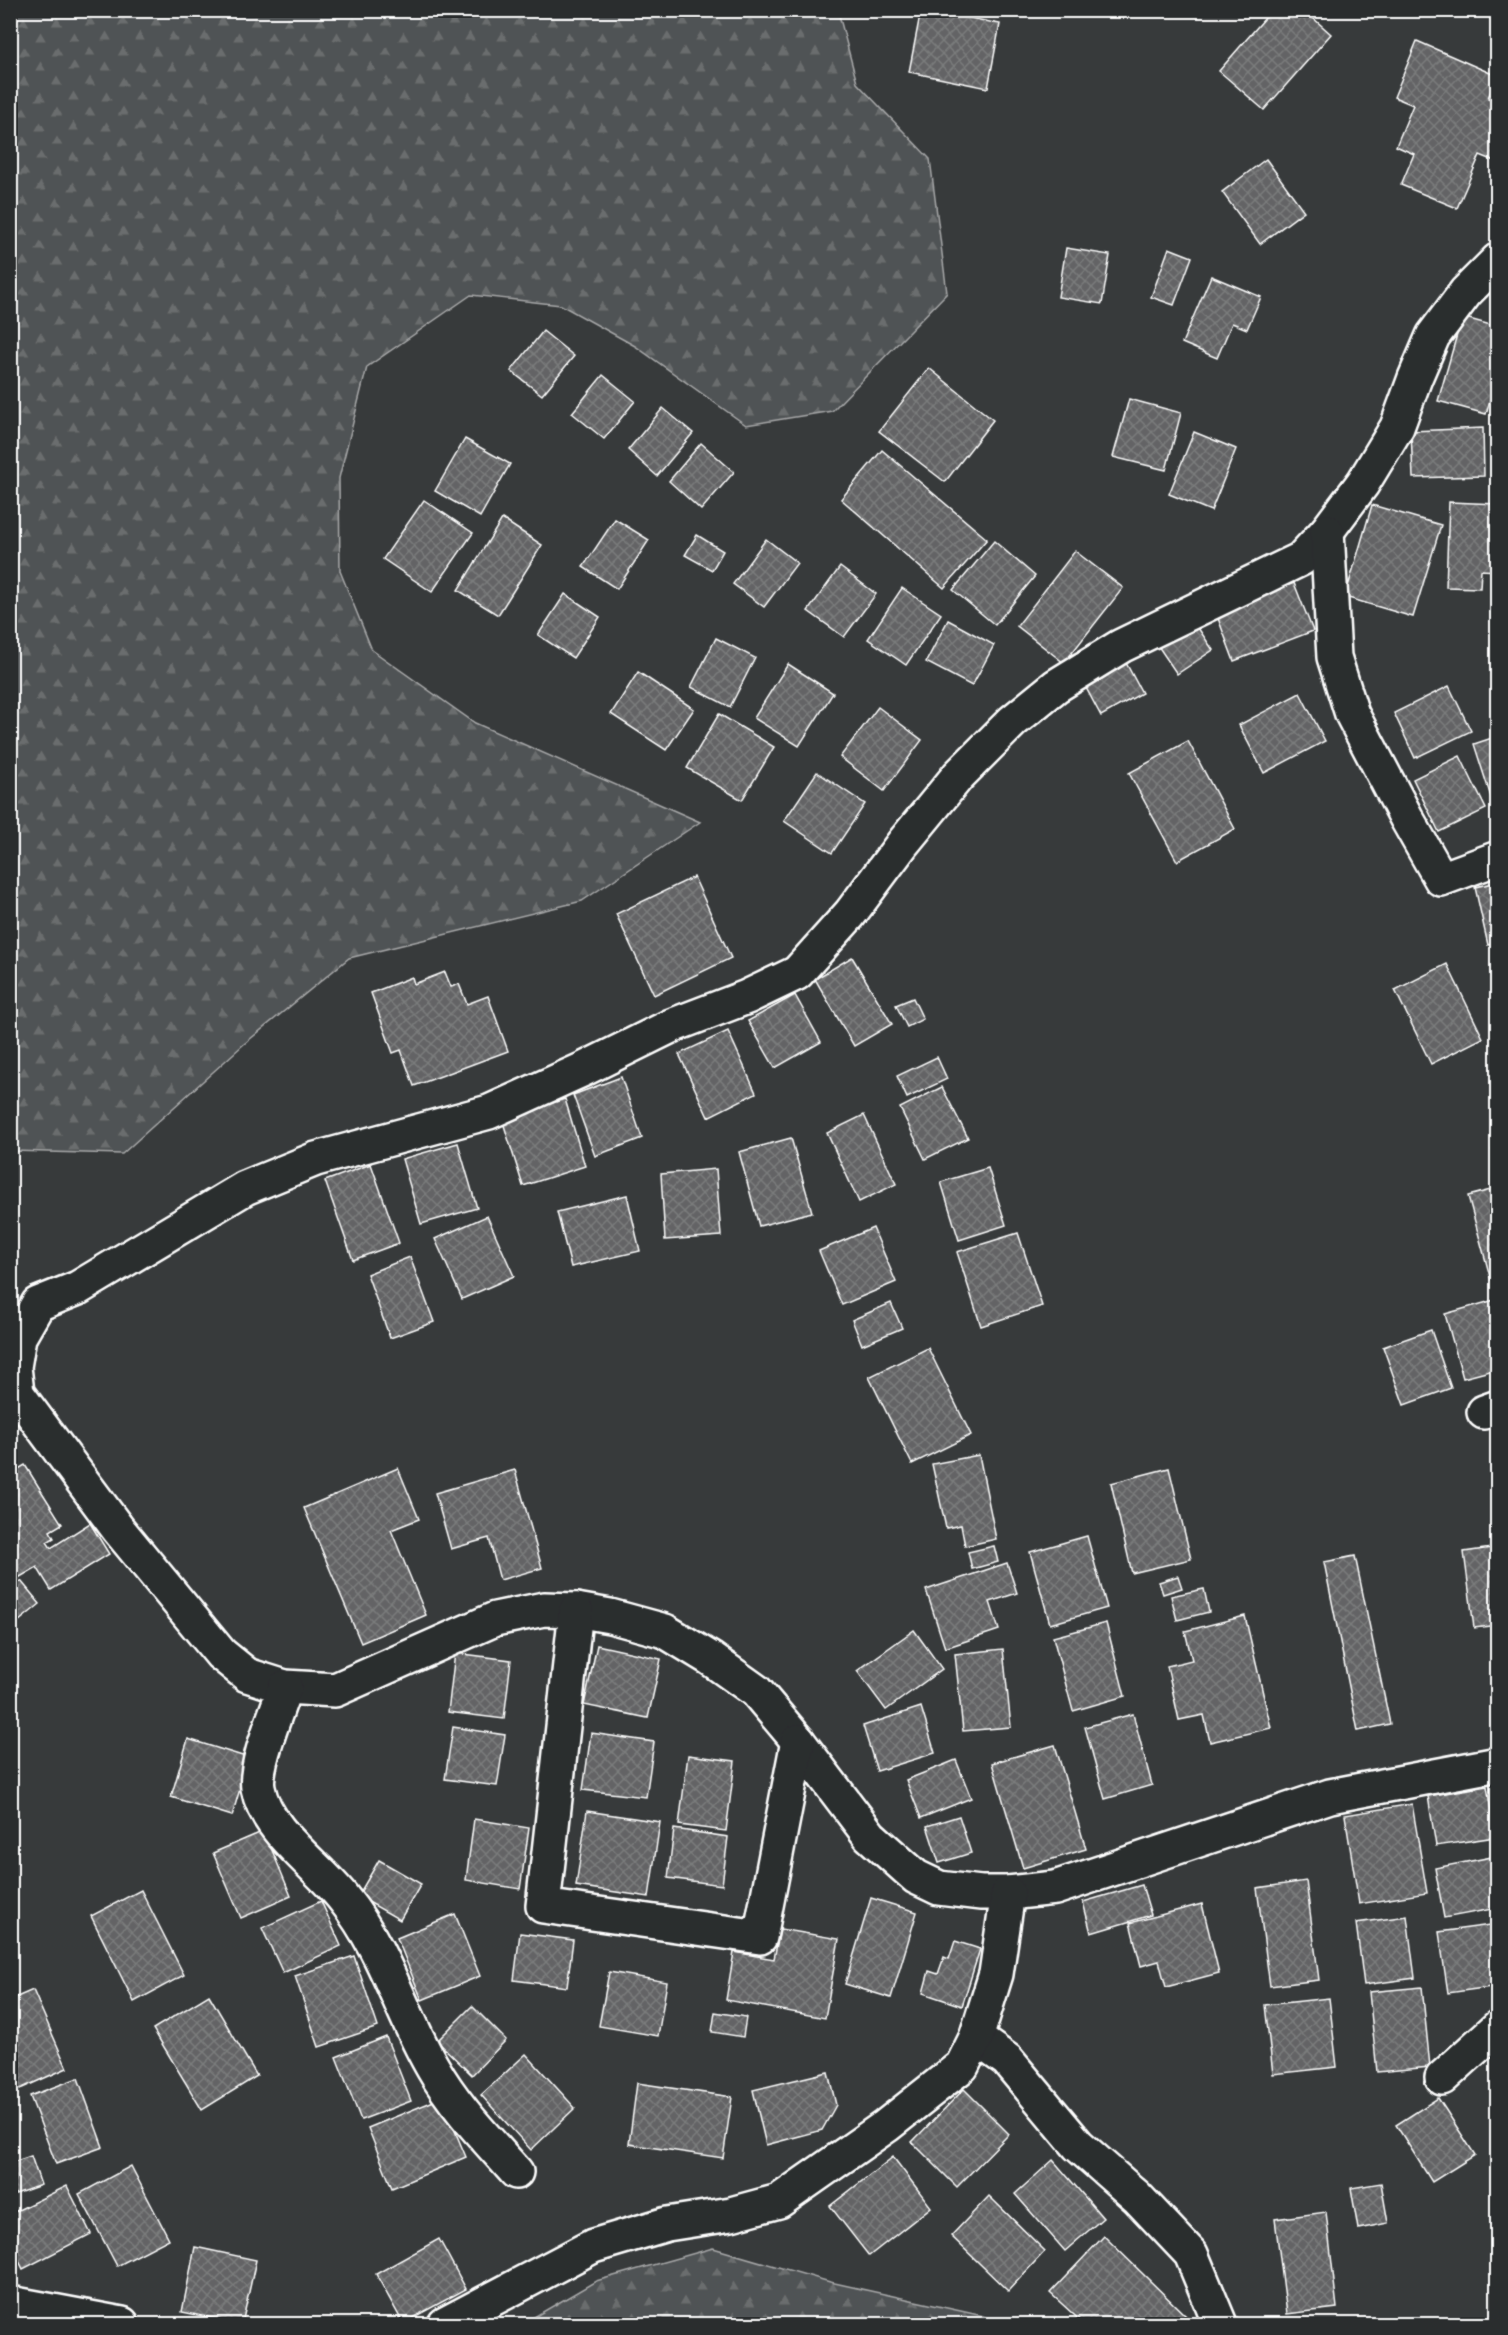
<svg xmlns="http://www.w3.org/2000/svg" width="1508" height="2335" font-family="Mynerve,sans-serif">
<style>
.forest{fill:url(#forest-firs);stroke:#a8a9aa;stroke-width:1.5}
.building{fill:url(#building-cross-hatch);stroke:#fff;stroke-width:1.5}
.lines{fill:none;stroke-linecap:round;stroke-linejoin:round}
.street-casing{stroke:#fff;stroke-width:38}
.street{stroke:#2a2d2e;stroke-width:33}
</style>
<defs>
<pattern id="forest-firs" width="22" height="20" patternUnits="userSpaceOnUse" patternTransform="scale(1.5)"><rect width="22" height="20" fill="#505354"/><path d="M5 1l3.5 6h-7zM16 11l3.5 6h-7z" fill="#6a6d6e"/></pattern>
<pattern id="building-cross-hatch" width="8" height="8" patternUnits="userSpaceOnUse" patternTransform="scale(1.5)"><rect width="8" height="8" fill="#636465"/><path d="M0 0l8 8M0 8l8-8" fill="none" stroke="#7a7b7c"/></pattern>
</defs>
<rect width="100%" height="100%" fill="#373a3b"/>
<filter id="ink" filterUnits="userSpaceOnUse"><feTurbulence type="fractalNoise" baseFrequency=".0167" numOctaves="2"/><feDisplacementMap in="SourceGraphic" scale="12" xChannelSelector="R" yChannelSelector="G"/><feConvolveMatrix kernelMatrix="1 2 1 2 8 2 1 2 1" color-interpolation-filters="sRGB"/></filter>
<g filter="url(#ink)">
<g class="forest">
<path d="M11 10 838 11 857 83 930 159 947 293 832 411 746 425 635 346 561 305 471 295 367 367 339 478 340 571 372 650 475 723 700 822 582 901 349 958 244 1044 122 1154 11 1151Z"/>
<path d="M1467 11H1497V20Z"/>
<path d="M713 2248 830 2282 983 2316 999 2324H522L596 2281Z"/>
</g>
<g class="building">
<path d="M921 10H931L1000 24 988 88 909 72Z"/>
<path d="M1272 10H1304L1331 34 1264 110 1219 71Z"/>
<path d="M1417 41 1497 76 1488 98 1498 102V155L1495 161 1480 155 1457 208 1401 185 1414 154 1396 146 1413 105 1394 97Z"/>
<path d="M1266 159 1304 211 1260 244 1222 192Z"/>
<path d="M1066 248 1110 255 1102 304 1058 297Z"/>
<path d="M1169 248 1192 257 1174 305 1151 297Z"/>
<path d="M1211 276 1261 297 1247 329 1232 323 1217 358 1182 343Z"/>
<path d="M1462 317 1498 327V373L1486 414 1438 401Z"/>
<path d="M543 331 574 356 542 395 511 371Z"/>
<path d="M929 368 993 420 945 482 879 431Z"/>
<path d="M603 375 635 401 604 439 572 413Z"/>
<path d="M1129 399 1181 413 1166 470 1113 457Z"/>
<path d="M663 408 693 433 657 476 628 450Z"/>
<path d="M1483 428 1484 476 1413 478 1411 431Z"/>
<path d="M1194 432 1236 449 1211 511 1169 494Z"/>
<path d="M465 439 510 464 480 517 435 491Z"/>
<path d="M701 443 734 472 701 510 669 481Z"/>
<path d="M882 450 987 539 944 588 841 499Z"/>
<path d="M424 500 473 533 432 592 383 559Z"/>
<path d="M1449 502 1498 504V571L1481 570 1480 588 1446 587Z"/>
<path d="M1372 505 1441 525 1413 617 1345 597Z"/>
<path d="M502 519 542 545 498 615 458 590Z"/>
<path d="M615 519 649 540 617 589 583 567Z"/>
<path d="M697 535 723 551 712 570 685 555Z"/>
<path d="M766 539 797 563 764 607 733 584Z"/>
<path d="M994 541 1035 576 995 625 953 590Z"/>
<path d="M1075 551 1123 588 1064 663 1017 626Z"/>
<path d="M840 567 876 594 844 637 808 611Z"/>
<path d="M1294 583 1313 631 1234 661 1216 613Z"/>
<path d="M902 588 941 614 906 665 868 639Z"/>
<path d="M565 594 600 617 573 658 538 635Z"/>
<path d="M1498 603V629L1491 604Z"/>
<path d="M1192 619 1213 650 1177 674 1156 643Z"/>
<path d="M948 620 994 645 972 686 926 662Z"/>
<path d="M716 638 755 658 730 707 691 687Z"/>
<path d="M1125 661 1142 693 1101 716 1084 684Z"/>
<path d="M788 664 833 693 799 746 754 718Z"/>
<path d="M638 672 694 709 666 750 611 714Z"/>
<path d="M1449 686 1471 731 1415 758 1394 713Z"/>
<path d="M1300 693 1325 741 1264 773 1239 725Z"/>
<path d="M878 707 922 740 884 791 840 757Z"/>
<path d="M719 714 774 747 742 800 687 768Z"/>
<path d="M1498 736V795L1491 797 1474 744Z"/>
<path d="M1188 741 1235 829 1177 861 1129 773Z"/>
<path d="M1460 756 1486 809 1439 832 1413 779Z"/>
<path d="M817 772 865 804 832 853 784 821Z"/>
<path d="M694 877 731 958 654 995 616 914Z"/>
<path d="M1498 882V943L1488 945 1475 887Z"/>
<path d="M852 957 892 1024 854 1046 815 979Z"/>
<path d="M1447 964 1483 1038 1431 1064 1395 990Z"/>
<path d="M445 972 451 987 459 984 467 1004 488 996 508 1051 414 1086 401 1050 393 1053 371 993 412 977 414 984Z"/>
<path d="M795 995 821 1042 775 1068 748 1021Z"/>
<path d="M913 998 923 1019 907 1027 896 1005Z"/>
<path d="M728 1031 756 1093 708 1117 679 1054Z"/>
<path d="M937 1057 947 1079 907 1098 897 1076Z"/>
<path d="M621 1077 642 1138 595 1156 573 1095Z"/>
<path d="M942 1087 968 1138 925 1159 900 1108Z"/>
<path d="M565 1099 585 1166 523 1186 502 1119Z"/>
<path d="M864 1115 896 1184 859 1202 827 1133Z"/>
<path d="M791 1138 812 1212 759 1226 739 1152Z"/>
<path d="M1498 1139V1153L1492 1150Z"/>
<path d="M458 1143 477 1208 421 1224 402 1159Z"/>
<path d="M371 1164 399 1243 353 1260 325 1181Z"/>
<path d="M988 1168 1006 1225 959 1240 941 1182Z"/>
<path d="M716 1169 721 1236 665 1240 661 1174Z"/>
<path d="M1498 1188V1278L1491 1280 1468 1196Z"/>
<path d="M627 1195 640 1251 571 1267 557 1212Z"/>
<path d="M487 1216 514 1276 462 1299 435 1239Z"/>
<path d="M873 1228 896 1282 842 1305 819 1251Z"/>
<path d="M1018 1233 1042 1306 981 1326 957 1252Z"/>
<path d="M410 1257 434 1322 390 1338 367 1274Z"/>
<path d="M1498 1299V1369L1463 1378 1445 1314Z"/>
<path d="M891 1303 902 1328 862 1345 852 1320Z"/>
<path d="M1431 1330 1451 1388 1404 1405 1383 1347Z"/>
<path d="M928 1348 971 1435 912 1464 869 1377Z"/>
<path d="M979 1455 996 1539 965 1546 961 1525 946 1528 932 1464Z"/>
<path d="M25 1465 62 1524 50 1531 54 1538 47 1542 51 1548 90 1523 109 1554 51 1590 37 1567 15 1580 10 1573V1474Z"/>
<path d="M398 1468 419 1519 391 1530 426 1615 361 1643 304 1508Z"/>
<path d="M1169 1468 1191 1559 1132 1573 1111 1483Z"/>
<path d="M515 1470 542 1568 500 1580 489 1538 451 1549 435 1493Z"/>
<path d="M1087 1536 1107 1608 1050 1624 1030 1552Z"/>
<path d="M994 1546 998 1562 972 1569 968 1552Z"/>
<path d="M1498 1547V1625L1474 1628 1464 1552Z"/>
<path d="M1355 1556 1390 1724 1358 1731 1324 1562Z"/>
<path d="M1007 1563 1017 1593 990 1602 999 1630 945 1648 926 1590Z"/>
<path d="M1178 1576 1182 1588 1163 1594 1159 1582Z"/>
<path d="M21 1581 40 1604 13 1626 10 1623V1589Z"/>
<path d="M1204 1589 1209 1612 1177 1620 1171 1596Z"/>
<path d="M1245 1616 1271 1728 1210 1742 1204 1715 1179 1720 1167 1666 1192 1660 1185 1631Z"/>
<path d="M1106 1623 1125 1696 1073 1711 1053 1637Z"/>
<path d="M914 1630 942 1669 886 1710 857 1671Z"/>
<path d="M597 1645 661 1659 648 1718 584 1705Z"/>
<path d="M1003 1649 1011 1727 963 1731 955 1654Z"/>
<path d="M455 1653 511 1660 504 1719 448 1712Z"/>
<path d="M1494 1660H1498V1720Z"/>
<path d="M921 1707 935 1753 877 1771 863 1726Z"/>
<path d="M1133 1714 1152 1785 1105 1799 1085 1727Z"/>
<path d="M453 1727 505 1735 497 1786 445 1779Z"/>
<path d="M591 1733 654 1742 646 1797 583 1790Z"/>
<path d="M188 1739 249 1758 232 1816 171 1797Z"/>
<path d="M1055 1745 1086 1849 1023 1868 992 1763Z"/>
<path d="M688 1755 735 1761 726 1831 679 1825Z"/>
<path d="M956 1760 971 1798 921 1818 906 1780Z"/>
<path d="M1487 1786 1495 1837 1436 1846 1428 1796Z"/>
<path d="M1412 1804 1427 1893 1359 1904 1345 1815Z"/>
<path d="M587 1811 660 1822 649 1897 576 1886Z"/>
<path d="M959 1816 971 1853 939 1863 927 1826Z"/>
<path d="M474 1819 529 1828 520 1889 466 1880Z"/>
<path d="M674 1829 728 1837 722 1885 668 1878Z"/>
<path d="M264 1831 291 1896 241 1918 213 1853Z"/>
<path d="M1492 1857 1498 1887V1908L1444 1918 1435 1868Z"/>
<path d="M379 1860 421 1884 400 1920 358 1896Z"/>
<path d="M1306 1881 1319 1980 1270 1986 1257 1888Z"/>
<path d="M1142 1885 1151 1915 1091 1933 1083 1902Z"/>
<path d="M141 1890 184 1975 134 2002 91 1916Z"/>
<path d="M871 1898 917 1912 891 1998 845 1984Z"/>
<path d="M321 1901 341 1946 283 1973 262 1928Z"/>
<path d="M1202 1904 1219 1973 1166 1987 1159 1961 1141 1966 1130 1923Z"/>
<path d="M455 1914 480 1976 422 2000 397 1938Z"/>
<path d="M1407 1916 1415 1978 1364 1985 1356 1923Z"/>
<path d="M1498 1924V1986L1448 1993 1439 1932Z"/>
<path d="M780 1929 839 1939 825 2018 726 2000 734 1952 774 1959Z"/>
<path d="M520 1933 573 1940 567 1987 514 1980Z"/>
<path d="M955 1941 980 1949 962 2006 923 1993 929 1971 938 1974 944 1957 949 1959Z"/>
<path d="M354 1956 378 2027 319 2047 295 1976Z"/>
<path d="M609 1972 667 1982 658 2036 599 2026Z"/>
<path d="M1422 1987 1430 2067 1377 2072 1369 1992Z"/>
<path d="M33 1990 67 2068 11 2093 10 2000Z"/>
<path d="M209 1995 257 2076 202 2110 153 2029Z"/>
<path d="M1329 1998 1337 2067 1273 2074 1265 2005Z"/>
<path d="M472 2006 506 2040 472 2075 437 2041Z"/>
<path d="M715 2012 746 2017 743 2037 712 2032Z"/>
<path d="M386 2037 411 2101 361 2120 336 2057Z"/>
<path d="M526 2054 575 2108 531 2150 481 2095Z"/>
<path d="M828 2072 836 2105 822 2130 766 2145 753 2090Z"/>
<path d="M78 2078 103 2147 56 2164 30 2096Z"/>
<path d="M637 2083 732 2097 723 2158 629 2144Z"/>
<path d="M964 2089 1009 2134 957 2187 912 2142Z"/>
<path d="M441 2098 466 2157 392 2188 368 2128Z"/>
<path d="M1438 2098 1475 2155 1432 2182 1396 2125Z"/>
<path d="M31 2156 41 2185 10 2196V2163Z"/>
<path d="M893 2157 931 2207 869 2256 830 2206Z"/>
<path d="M1053 2160 1103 2218 1065 2251 1015 2194Z"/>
<path d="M131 2166 169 2239 117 2266 79 2194Z"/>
<path d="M1381 2183 1388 2223 1358 2229 1351 2188Z"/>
<path d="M67 2186 91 2234 23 2269 10 2243V2214Z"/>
<path d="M989 2196 1045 2251 1008 2291 951 2236Z"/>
<path d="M1326 2212 1337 2308 1287 2314 1275 2219Z"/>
<path d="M1104 2236 1186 2316 1178 2324H1084L1050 2293Z"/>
<path d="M439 2239 466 2289 403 2323 376 2274Z"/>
<path d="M195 2247 256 2260 242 2324 182 2312Z"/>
</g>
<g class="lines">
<defs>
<g id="street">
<path d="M1498 260 1466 292 1433 336 1415 378 1397 427 1363 483 1327 531 1301 559 1121 646 1056 686 1013 721 958 776 903 843 850 914 797 973 747 997 671 1026 584 1069 489 1112 316 1159 245 1188 78 1288 38 1304 19 1337 14 1367 17 1393 118 1529 221 1654 247 1675 285 1687 335 1690 495 1619 544 1609 576 1610 610 1616 665 1631 711 1659 756 1691 798 1741 870 1836 916 1877 939 1888 981 1893H1008L1055 1888 1330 1796 1498 1764"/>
<path d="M1327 531 1334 657 1352 714 1407 819 1441 879 1498 858"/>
<path d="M1484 1412 1498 1407"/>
<path d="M576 1610 543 1906 760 1937 798 1741"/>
<path d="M285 1687C277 1712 254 1764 258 1788 266 1832 319 1866 344 1899 385 1949 401 2014 433 2068 455 2107 487 2139 516 2172"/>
<path d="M976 2038 1007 2060 1078 2145 1137 2197 1191 2254 1220 2324"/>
<path d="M1442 2078 1498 2027"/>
<path d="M10 2303 122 2324"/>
<path d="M445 2324 593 2246 667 2224 731 2214 779 2201 886 2126 962 2066 976 2038 996 1974 1008 1893"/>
</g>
</defs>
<use href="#street" class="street-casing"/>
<use href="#street" class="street"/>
</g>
</g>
<rect width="1508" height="2335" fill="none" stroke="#2a2d2e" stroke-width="36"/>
<rect x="18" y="18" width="1472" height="2299" fill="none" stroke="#fff" stroke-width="2" filter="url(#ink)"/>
</svg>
